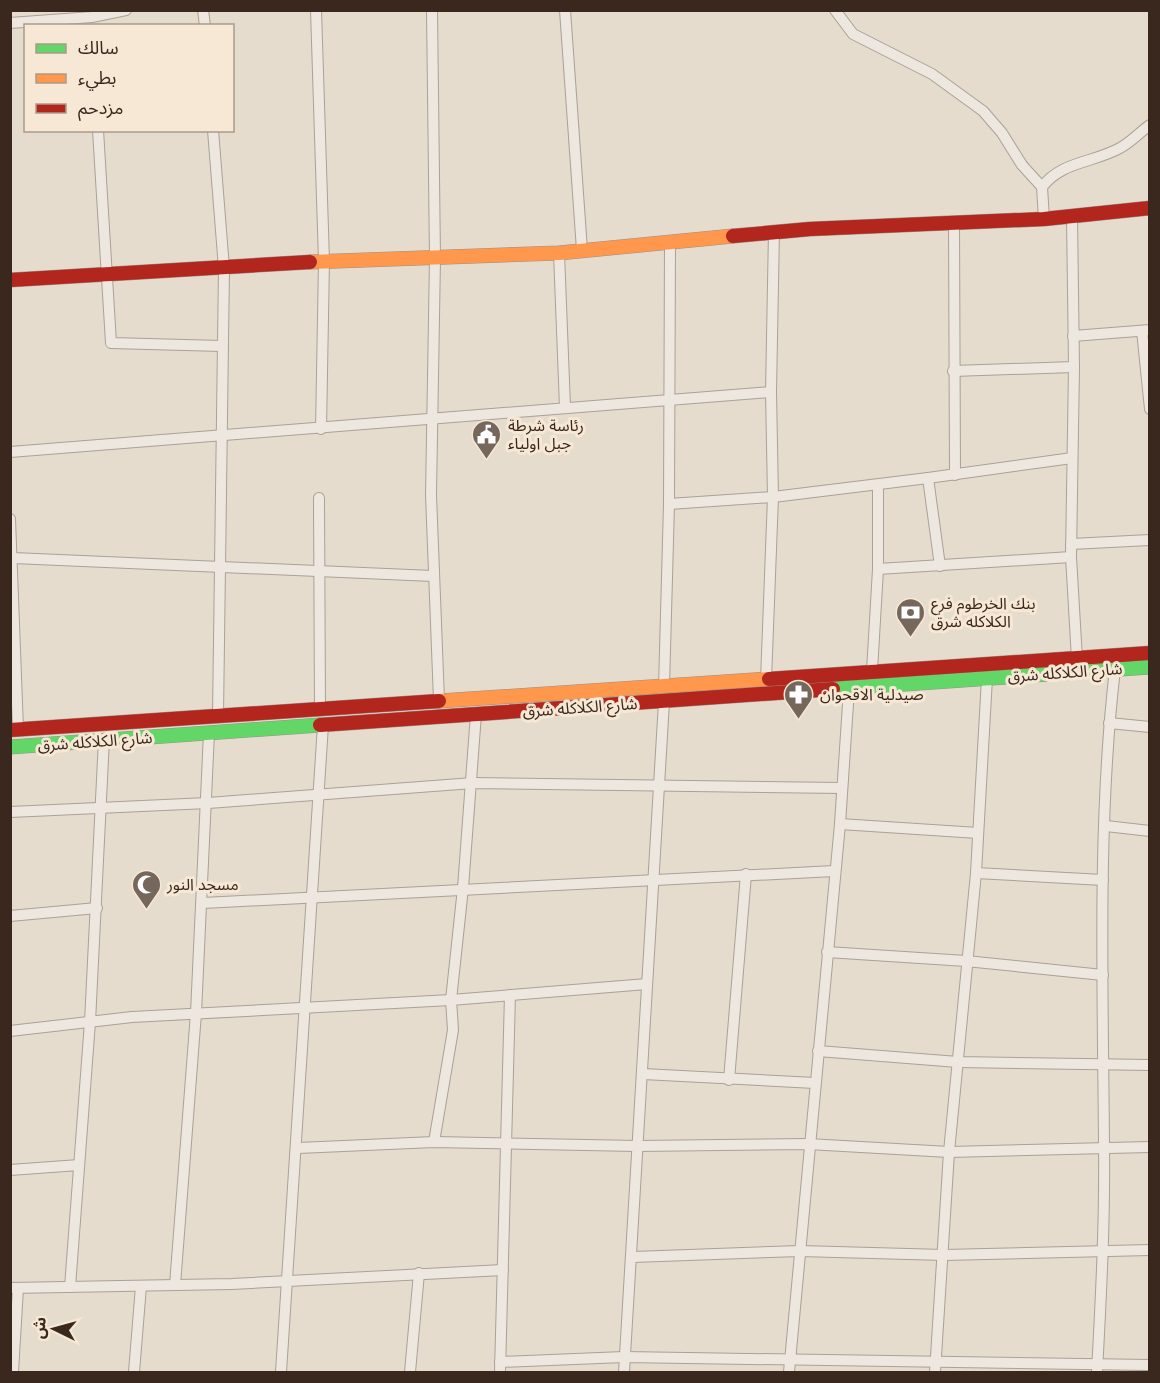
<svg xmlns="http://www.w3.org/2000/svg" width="1160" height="1383" font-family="'Noto Serif','Noto Sans Arabic',serif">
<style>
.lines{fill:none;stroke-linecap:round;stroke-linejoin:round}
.street-casing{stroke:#aaa197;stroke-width:12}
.fast-casing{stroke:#9a9186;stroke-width:15}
.slow-casing{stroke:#9a9186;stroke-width:15}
.jam-casing{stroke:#9a9186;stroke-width:15}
.street{stroke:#ede7e0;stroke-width:10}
.fast{stroke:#63d668;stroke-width:14}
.slow{stroke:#ff974d;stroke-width:14}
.jam{stroke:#b3261e;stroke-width:14}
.labels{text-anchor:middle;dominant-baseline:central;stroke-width:6;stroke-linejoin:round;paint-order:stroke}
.poi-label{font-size:16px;fill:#3a281e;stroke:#f6e8d4;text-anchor:start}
.street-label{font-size:16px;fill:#3a281e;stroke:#f6e8d4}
</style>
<rect width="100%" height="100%" fill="#e5dcce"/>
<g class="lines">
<defs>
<g id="street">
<path d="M203 10 205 26"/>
<path d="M316 10 324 261 321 429"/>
<path d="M432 10 435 258 431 495 439 700"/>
<path d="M565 10 582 250"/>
<path d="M835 10 853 34 932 74 983 111 1002 133 1022 165 1042 187"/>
<path d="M10 23 92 17 126 10"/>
<path d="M98 130 111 343 222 346"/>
<path d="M213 130 224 268 218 716"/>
<path d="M1072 216 1074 367 1071 557 1077 659"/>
<path d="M1044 219 1042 187C1062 161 1093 163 1120 148 1131 142 1140 132 1150 125"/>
<path d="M954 223 955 475"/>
<path d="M559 253 565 407"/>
<path d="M1142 331 1150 409"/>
<path d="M1073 336 1150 330"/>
<path d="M953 371 1074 367"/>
<path d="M10 452 771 392"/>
<path d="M319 498 320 709"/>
<path d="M669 504 773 497 928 478"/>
<path d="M10 519 18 729"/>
<path d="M1071 544 1150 540"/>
<path d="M13 558 433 576"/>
<path d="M940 566 928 478 1072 458"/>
<path d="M878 569 1071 557"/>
<path d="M872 671 878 569V486"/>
<path d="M766 680 773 497 771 392 774 231"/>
<path d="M664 687 669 504 670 242"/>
<path d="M1109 723 1150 727"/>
<path d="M10 812 208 803 473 783 842 788"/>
<path d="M840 824 978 833"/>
<path d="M1106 826 1150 831"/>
<path d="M976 873 1103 880"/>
<path d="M203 903 834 871"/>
<path d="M10 916 97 908"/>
<path d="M827 952 966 961 1103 975"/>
<path d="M10 1031 132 1017 451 1000 647 984"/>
<path d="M818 1051 958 1062 1150 1065"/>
<path d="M643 1074 815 1083"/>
<path d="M729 1080 746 874"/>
<path d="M434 1142 453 1030 451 1000 463 888 476 714"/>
<path d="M298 1148 434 1142 637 1146 808 1144 949 1152 1150 1147"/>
<path d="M10 1170 79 1165"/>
<path d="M633 1257 800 1251 944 1255 1150 1250"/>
<path d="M175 1285 196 1013 209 733"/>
<path d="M70 1287 90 1022 104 739"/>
<path d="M10 1288 232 1284 503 1270"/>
<path d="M500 1362 624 1357 1150 1365"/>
<path d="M13 1372 18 1288"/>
<path d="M134 1372 141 1286"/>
<path d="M281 1372 323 725"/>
<path d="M410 1372 419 1273"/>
<path d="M500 1372 510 995"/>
<path d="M624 1372 664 702"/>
<path d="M789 1372 840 824 849 689"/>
<path d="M935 1372 949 1152 976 873 987 678"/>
<path d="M1097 1372C1101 1297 1105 1221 1104 1145 1103 989 1097 824 1115 669"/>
</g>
<g id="fast">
<path d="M833 689 1150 667"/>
<path d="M10 747 320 725"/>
</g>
<g id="slow">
<path d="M310 262 559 253 733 236"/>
<path d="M439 701 769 679"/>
</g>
<g id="jam">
<path d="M733 236 810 229 1044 219 1150 208"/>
<path d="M10 280 310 262"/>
<path d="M769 679 1150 653"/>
<path d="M320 725 833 689"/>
<path d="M10 730 439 701"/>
</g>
</defs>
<use href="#street" class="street-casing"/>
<use href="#fast" class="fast-casing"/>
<use href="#slow" class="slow-casing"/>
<use href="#jam" class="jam-casing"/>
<use href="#street" class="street"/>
<use href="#fast" class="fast"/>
<use href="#slow" class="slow"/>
<use href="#jam" class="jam"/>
</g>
<defs>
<symbol id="civic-pin" viewBox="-11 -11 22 30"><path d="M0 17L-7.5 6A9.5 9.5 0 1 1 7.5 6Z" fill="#76675c" stroke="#f6e8d4"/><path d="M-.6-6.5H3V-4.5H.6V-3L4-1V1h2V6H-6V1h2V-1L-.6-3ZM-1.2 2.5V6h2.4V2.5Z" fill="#fff"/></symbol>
<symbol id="bank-pin" viewBox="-11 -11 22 30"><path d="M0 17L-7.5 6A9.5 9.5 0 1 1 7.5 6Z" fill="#76675c" stroke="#f6e8d4"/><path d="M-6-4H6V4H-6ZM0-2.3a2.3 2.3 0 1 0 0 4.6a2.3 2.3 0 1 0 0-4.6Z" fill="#fff"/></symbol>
<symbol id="pharmacy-pin" viewBox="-11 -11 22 30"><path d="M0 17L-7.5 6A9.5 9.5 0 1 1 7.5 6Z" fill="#76675c" stroke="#f6e8d4"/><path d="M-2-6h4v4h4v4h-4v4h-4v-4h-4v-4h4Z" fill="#fff"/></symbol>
<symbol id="mosque-pin" viewBox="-11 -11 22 30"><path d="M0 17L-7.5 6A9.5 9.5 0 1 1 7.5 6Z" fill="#76675c" stroke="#f6e8d4"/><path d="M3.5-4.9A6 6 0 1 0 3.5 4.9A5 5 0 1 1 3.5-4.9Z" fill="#fff"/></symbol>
</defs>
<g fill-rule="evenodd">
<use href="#civic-pin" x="470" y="418" width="33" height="45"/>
<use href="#bank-pin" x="894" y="596" width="33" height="45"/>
<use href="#pharmacy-pin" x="782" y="678" width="33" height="45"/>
<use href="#mosque-pin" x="130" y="868" width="33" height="45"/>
</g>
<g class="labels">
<g class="poi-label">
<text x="508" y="425">رئاسة شرطة<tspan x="508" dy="18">جبل اولياء</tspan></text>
<text x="931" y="603">بنك الخرطوم فرع<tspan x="931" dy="18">الكلاكله شرق</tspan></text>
<text x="820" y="694">صيدلية الاقحوان</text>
<text x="167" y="884">مسجد النور</text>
</g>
<g class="street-label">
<text transform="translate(1065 672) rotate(-4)">شارع الكلاكله شرق</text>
<text transform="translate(580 707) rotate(-4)">شارع الكلاكله شرق</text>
<text transform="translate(95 741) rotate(-4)">شارع الكلاكله شرق</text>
</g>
</g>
<rect width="1160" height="1383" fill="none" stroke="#3a281e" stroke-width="24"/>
<rect x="24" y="24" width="210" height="108" fill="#f6e8d4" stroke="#ab9b8b" stroke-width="1.5"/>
<rect x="36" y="44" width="30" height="9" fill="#63d668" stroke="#ab9b8b" stroke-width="1.5"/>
<text x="78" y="54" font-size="18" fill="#3a281e">سالك</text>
<rect x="36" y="74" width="30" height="9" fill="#ff974d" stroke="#ab9b8b" stroke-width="1.5"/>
<text x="78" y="84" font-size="18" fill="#3a281e">بطيء</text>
<rect x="36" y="104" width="30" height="9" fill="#b3261e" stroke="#ab9b8b" stroke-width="1.5"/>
<text x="78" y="114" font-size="18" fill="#3a281e">مزدحم</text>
<g transform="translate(54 1329) rotate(275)" stroke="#f6e8d4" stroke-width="4.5" paint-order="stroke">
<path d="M0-4.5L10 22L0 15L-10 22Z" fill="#3a281e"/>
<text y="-9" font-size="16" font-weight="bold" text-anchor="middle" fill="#3a281e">ش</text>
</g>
</svg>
